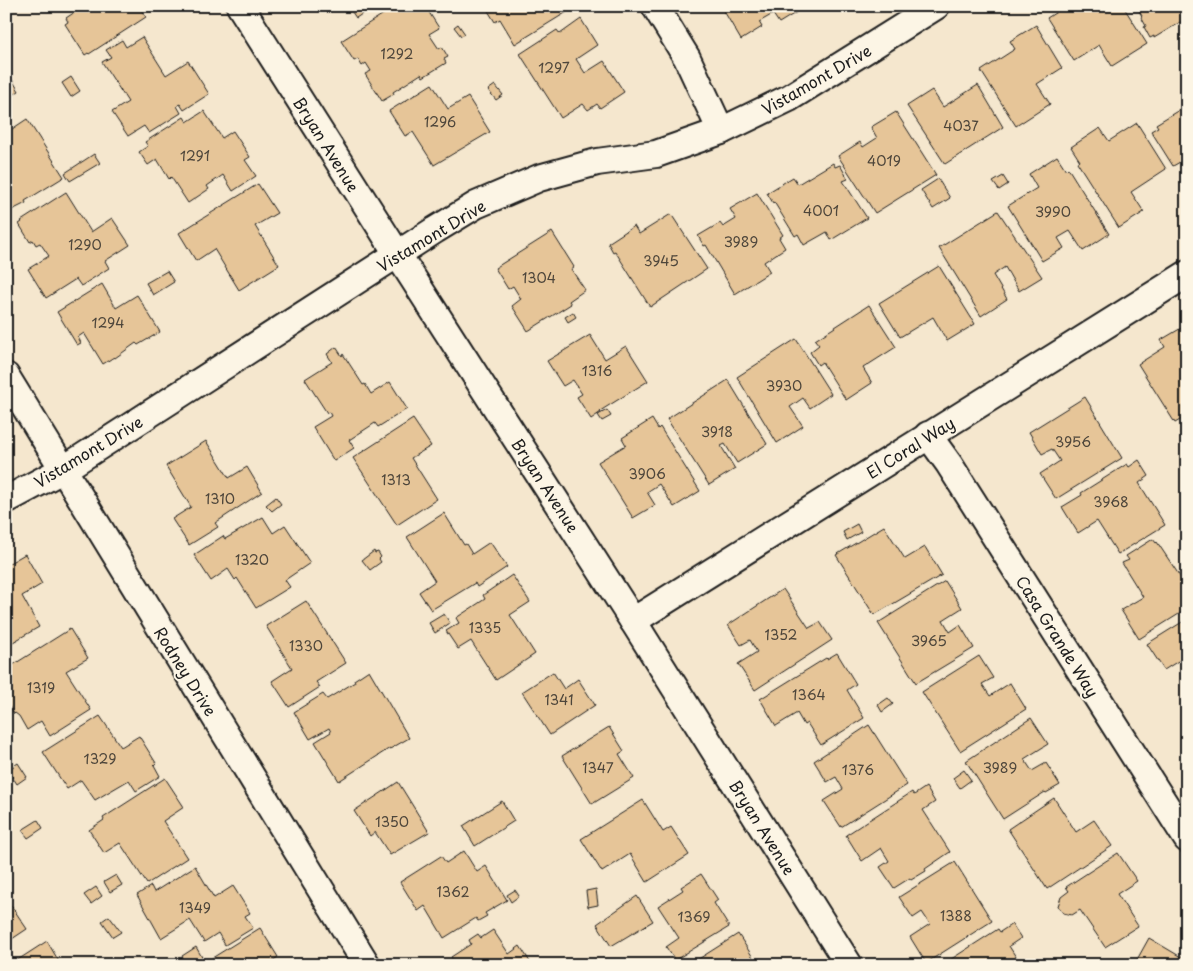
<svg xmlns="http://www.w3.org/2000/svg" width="1193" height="971" font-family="'Playpen Sans',sans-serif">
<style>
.building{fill:#e6c598;stroke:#1c1c1c}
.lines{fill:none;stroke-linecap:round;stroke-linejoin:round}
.street-casing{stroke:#1c1c1c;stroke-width:30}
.street{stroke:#fcf5e5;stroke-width:26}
.labels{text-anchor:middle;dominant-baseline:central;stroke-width:4;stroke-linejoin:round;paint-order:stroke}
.number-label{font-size:14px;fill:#4e463b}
.street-label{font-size:16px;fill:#1c1c1c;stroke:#fcf5e5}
</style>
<rect width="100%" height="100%" fill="#f5e7ce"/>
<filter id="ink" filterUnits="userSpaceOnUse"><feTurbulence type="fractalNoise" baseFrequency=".02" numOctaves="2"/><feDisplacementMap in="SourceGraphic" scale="10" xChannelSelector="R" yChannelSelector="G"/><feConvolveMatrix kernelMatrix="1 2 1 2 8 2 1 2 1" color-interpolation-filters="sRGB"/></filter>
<g filter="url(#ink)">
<g class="building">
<path d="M84 6H138L146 17 89 54 88 53 85 55 65 24 68 22 66 18Z"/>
<path d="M348 6H374L356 18Z"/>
<path d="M396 6H425L439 28 429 34 439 49 442 47 448 57 444 59 446 63 423 77 421 74 393 92 394 94 382 101 365 74 371 71 366 63 362 66 358 59 354 61 341 41Z"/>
<path d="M485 6H574L575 7 515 44 500 19 495 22Z"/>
<path d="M721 6H805V7L779 23 773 14 759 22 762 27 741 40Z"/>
<path d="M1066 6H1076L1079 11 1088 6H1123L1147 44 1112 66 1099 45 1074 61 1047 18Z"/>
<path d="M1136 6H1187L1185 9 1187 18 1154 38V36L1150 38 1144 27 1146 26 1141 17 1142 16Z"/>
<path d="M581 19 597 45 576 59 585 73 604 61 624 92 600 108 597 104 588 110 583 104 561 118 520 54 557 30 560 34Z"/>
<path d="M458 24 465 34 461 36 454 27Z"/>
<path d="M1036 25 1062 68 1037 84 1050 104 1016 126 981 71 1015 49 1010 41Z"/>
<path d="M142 37 166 75 188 61 209 94 184 110 180 104 177 106 181 113 149 133 144 126 128 136 112 112 128 102 102 62 111 57 106 50 122 40 126 47Z"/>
<path d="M6 70 19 91 6 99Z"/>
<path d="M71 77 80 91 71 97 62 83Z"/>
<path d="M432 84 448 109 468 97 490 132 434 165 413 132 405 136 389 111Z"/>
<path d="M495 85 503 95 496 100 488 90Z"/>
<path d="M978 85 1003 127 945 164 907 106 932 90 943 107Z"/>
<path d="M1184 107 1187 111V158L1173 166 1151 131 1158 127 1156 124Z"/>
<path d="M204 111 222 138 233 131 250 157 245 160 256 176 233 191 223 175 207 186 209 189 188 203 171 177 169 179 157 159 148 165 139 152 148 146 145 142 184 117 187 122Z"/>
<path d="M896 112 936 175 875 213 838 156 860 142 863 147 877 138 871 127Z"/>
<path d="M27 119 64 177 25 201 26 203 6 213V133Z"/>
<path d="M1137 123 1166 169 1131 192 1144 212 1119 228 1077 162 1080 161 1071 147 1100 128 1109 141Z"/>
<path d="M94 154 100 163 70 181 65 173Z"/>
<path d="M1057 156 1066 170 1068 168 1109 234 1083 251 1070 231 1058 238 1064 248 1042 261 1008 206 1037 188 1029 174Z"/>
<path d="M833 163 835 167 840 165 848 179 843 181 867 218 831 240 827 232 804 245 798 234 795 236 774 202 773 203 767 193 793 177 798 184Z"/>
<path d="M1003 176 1008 184 999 190 993 182Z"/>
<path d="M938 179 950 198 933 209 921 190Z"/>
<path d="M258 184 277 213 255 226 279 265 239 290 214 249 196 261 179 233Z"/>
<path d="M66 192 91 232 112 218 130 245 105 261 109 268 81 286 76 279 46 298 28 269 49 256 40 243 36 245 33 240 30 242 19 224 22 222 21 221Z"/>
<path d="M757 193 783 235 779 238 785 248 764 262 770 272 735 294 706 245 704 246 698 236 720 223 723 227 736 219 730 209Z"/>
<path d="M998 211 1042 277 1019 291 1005 267 993 275 1007 299 981 316 939 248Z"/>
<path d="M671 214 707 269 650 307 615 251 613 252 608 243 634 226 639 234Z"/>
<path d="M552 232 574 267 571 269 585 290 569 301 571 304 528 331 512 306 521 299 513 286 508 289 495 268Z"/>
<path d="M939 266 975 324 947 341 933 317 900 337 879 303Z"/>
<path d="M167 271 174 282 153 295 146 283Z"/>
<path d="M102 284 116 308 137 295 160 332 138 345 136 343 115 358 114 357 103 364 84 333 78 337 81 343 77 345 57 312Z"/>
<path d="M869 305 896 347 863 368 872 383 846 400 822 362 818 365 810 352 819 345 815 340Z"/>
<path d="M573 312 576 317 568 322 565 317Z"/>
<path d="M1183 327 1187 334V416L1175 423 1138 364 1165 347 1161 340Z"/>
<path d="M590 335 605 359 626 346 648 381 600 411 601 412 591 419 577 397 582 394 573 380 563 386 547 361Z"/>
<path d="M796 339 831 394 810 408 803 398 790 407 803 426 777 443 737 377Z"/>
<path d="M336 347 342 356 343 354 363 385 365 384 371 394 390 382 407 409 378 427 375 423 349 440 354 448 334 461 313 427 331 416 329 412 327 413 305 379 332 362 327 354Z"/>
<path d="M728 380 767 444 737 463 725 444 721 446 735 469 709 485 667 419Z"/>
<path d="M1085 397 1122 458 1056 499 1040 474 1060 461 1052 449 1042 454 1029 432Z"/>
<path d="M607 410 611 416 602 421 598 415Z"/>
<path d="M413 419 431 446 411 458 437 499 397 525 353 458Z"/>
<path d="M652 419 658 429 660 427 700 491 674 507 659 484 647 492 655 505 633 518 598 462 626 445 622 438Z"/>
<path d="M1187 429V443L1180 433Z"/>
<path d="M206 441 229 478 247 467 262 492 215 523 218 527 189 545 172 519 191 507 166 466Z"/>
<path d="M1139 460 1149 476 1139 483 1165 525 1118 554 1097 521 1078 533 1062 507 1082 495 1081 493 1127 464 1129 467Z"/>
<path d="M276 497 281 504 272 511 266 505Z"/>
<path d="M444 513 464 545 466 544 472 554 490 542 507 567 477 587 475 583 431 610 419 592 435 581 407 537Z"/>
<path d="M263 517 273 533 285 525 310 563 285 580 290 587 256 608 237 578 235 580 228 569 211 581 194 555 223 536 225 539Z"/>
<path d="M857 524 861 532 847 540 843 532Z"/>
<path d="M884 526 905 559 925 547 942 575 874 615 836 555Z"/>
<path d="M1153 539 1156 543 1157 542 1187 587V609L1139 639 1121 610 1143 597 1122 563 1129 560 1126 556Z"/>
<path d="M374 551 375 553 378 552 381 557 379 559 381 562 370 570 362 560Z"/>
<path d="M25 554 42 584 22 596 39 627 6 646V565Z"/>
<path d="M512 575 530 602 510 615 535 654 496 680 471 641 458 649 446 631 459 623 456 618 485 599 483 595Z"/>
<path d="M945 581 962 608 943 620 950 632 960 625 974 648 916 683 878 623Z"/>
<path d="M783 589 809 628 820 622 832 640 755 690 738 664 757 652 750 640 741 645 728 625Z"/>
<path d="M306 601 346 663 316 682 320 687 289 707 272 681 292 668 266 626Z"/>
<path d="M444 614 450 623 435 633 429 623Z"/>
<path d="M1187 619V665L1183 658 1164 670 1147 644Z"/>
<path d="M70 629 88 658 66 671 91 710 50 736 41 721 27 730 19 716 15 713 14 714 6 701V672L9 670 8 668Z"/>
<path d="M837 653 856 684 847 690 864 718 821 745 807 723 804 725 797 713 776 726 760 699 826 658 827 659Z"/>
<path d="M979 656 993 678 982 684 990 696 1010 683 1026 709 960 751 922 692Z"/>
<path d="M369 670 409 738 390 749V748L339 781 315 742 331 732 329 728 310 739 294 712 323 694 327 699 355 682 354 680Z"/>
<path d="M553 672 564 689 578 679 595 705 550 735 522 692Z"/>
<path d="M888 698 893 704 882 712 878 705Z"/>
<path d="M100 716 121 747 139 736 156 763 154 765 160 776 136 791 129 780 95 800 81 780 67 789 43 752Z"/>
<path d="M1031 718 1048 744 1024 759 1032 771 1046 763 1060 785 1046 793 1045 792 1003 819 966 761Z"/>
<path d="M869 725 907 785 841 827 824 801 843 789 836 777 827 782 814 761Z"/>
<path d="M609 727 624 751 619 754 634 778 592 804 562 756Z"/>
<path d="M18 763 27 777 17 784 8 770Z"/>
<path d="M964 770 971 780 960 788 953 778Z"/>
<path d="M165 778 184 807 163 821 187 858 147 884 120 843 104 853 89 830 104 820 103 818Z"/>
<path d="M398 782 429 832 390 855 375 832 370 836 354 811Z"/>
<path d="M926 787 935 802 923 810 950 852 925 869 926 871 911 880 910 878 894 888 880 867 889 861 881 848 862 861 846 835 912 792 914 795Z"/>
<path d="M1054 798 1076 832 1094 820 1112 846 1047 889 1008 829Z"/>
<path d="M643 800 663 832 671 827 689 855 647 882 630 854 602 872 581 839Z"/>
<path d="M502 801 514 821 475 846 463 826Z"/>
<path d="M38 820 43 828 28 838 22 830Z"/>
<path d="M464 851 477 872 486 866 507 900 485 913 487 916 478 921 476 918 444 938 425 906 418 911 400 882 441 856 446 863Z"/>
<path d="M1118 853 1137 881 1117 894 1138 926 1105 947 1080 910 1072 915 1063 913 1058 906 1061 897 1069 891 1066 887Z"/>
<path d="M955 862 992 921 926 963 910 937 930 924 922 912 913 918 899 897Z"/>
<path d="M195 866 214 898 233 886 250 913 245 916 253 928 225 945 218 933 204 942 190 920 161 938 137 895 151 886 154 892Z"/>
<path d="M701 874 718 900 714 903 729 927 675 960 666 947 679 938 658 906 683 890 681 887Z"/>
<path d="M116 875 122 885 110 892 104 882Z"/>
<path d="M96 887 102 896 91 904 84 895Z"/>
<path d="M596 889 598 905 588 907 586 891Z"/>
<path d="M515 890 519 896 511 902 507 895Z"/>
<path d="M637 896 653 921 611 946 597 924Z"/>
<path d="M6 898 27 929 6 943Z"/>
<path d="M109 916 121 932 113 937 102 921Z"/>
<path d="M1012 924 1021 938 1009 946 1021 965H942L998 929 1000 932Z"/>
<path d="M260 928 278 957 266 965H201Z"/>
<path d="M493 930 509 954 520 946 532 965H456L451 957 471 944 469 940 478 934 481 938Z"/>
<path d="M738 934 756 962 751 965H694L698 962 697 960Z"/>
<path d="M1149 938 1181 957 1187 946V965H1134Z"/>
<path d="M47 941 61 965H6V962L11 959 13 963Z"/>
<path d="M196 947 203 959 194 965H188L182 956Z"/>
</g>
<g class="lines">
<defs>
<g id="street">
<path d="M240 6 398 255 633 621 849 965"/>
<path d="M655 6 687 58 721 131"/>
<path d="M6 376 367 965"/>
<path d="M928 435 949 464 1187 839"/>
<path d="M6 500 64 469 435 230 476 205 539 178 597 162 656 154 721 131 789 98 936 6"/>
<path d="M633 621 1187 274"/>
</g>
</defs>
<use href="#street" class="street-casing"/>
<use href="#street" class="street"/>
</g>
</g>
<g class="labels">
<g class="number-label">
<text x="397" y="53">1292</text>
<text x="554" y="67">1297</text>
<text x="440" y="121">1296</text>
<text x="961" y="125">4037</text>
<text x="195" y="155">1291</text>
<text x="884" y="160">4019</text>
<text x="821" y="210">4001</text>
<text x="1053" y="211">3990</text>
<text x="741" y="241">3989</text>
<text x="85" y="244">1290</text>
<text x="661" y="260">3945</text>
<text x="539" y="277">1304</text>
<text x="108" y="322">1294</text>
<text x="597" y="370">1316</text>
<text x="784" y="385">3930</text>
<text x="717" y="431">3918</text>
<text x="1073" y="441">3956</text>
<text x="647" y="473">3906</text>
<text x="396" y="479">1313</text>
<text x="220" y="498">1310</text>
<text x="1111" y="501">3968</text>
<text x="252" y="559">1320</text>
<text x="485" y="627">1335</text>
<text x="781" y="634">1352</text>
<text x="929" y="640">3965</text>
<text x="306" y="645">1330</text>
<text x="41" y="687">1319</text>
<text x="809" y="694">1364</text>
<text x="559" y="699">1341</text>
<text x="100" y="758">1329</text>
<text x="598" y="767">1347</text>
<text x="1000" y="767">3989</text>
<text x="858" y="769">1376</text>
<text x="392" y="821">1350</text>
<text x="453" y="891">1362</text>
<text x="195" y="907">1349</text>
<text x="956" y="915">1388</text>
<text x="694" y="916">1369</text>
</g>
<g class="street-label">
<text transform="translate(816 79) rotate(-30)">Vistamont Drive</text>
<text transform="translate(327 144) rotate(58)">Bryan Avenue</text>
<text transform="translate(431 235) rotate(-31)">Vistamont Drive</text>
<text transform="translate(910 447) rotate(-32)">El Coral Way</text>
<text transform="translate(88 451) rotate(-31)">Vistamont Drive</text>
<text transform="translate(546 485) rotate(57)">Bryan Avenue</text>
<text transform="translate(1058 636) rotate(58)">Casa Grande Way</text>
<text transform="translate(186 671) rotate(58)">Rodney Drive</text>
<text transform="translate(763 827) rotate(58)">Bryan Avenue</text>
</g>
</g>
<rect width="1193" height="971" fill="none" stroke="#fcf5e5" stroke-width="25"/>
<rect x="12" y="12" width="1168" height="946" fill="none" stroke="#1c1c1c" stroke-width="2" filter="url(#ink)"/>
</svg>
